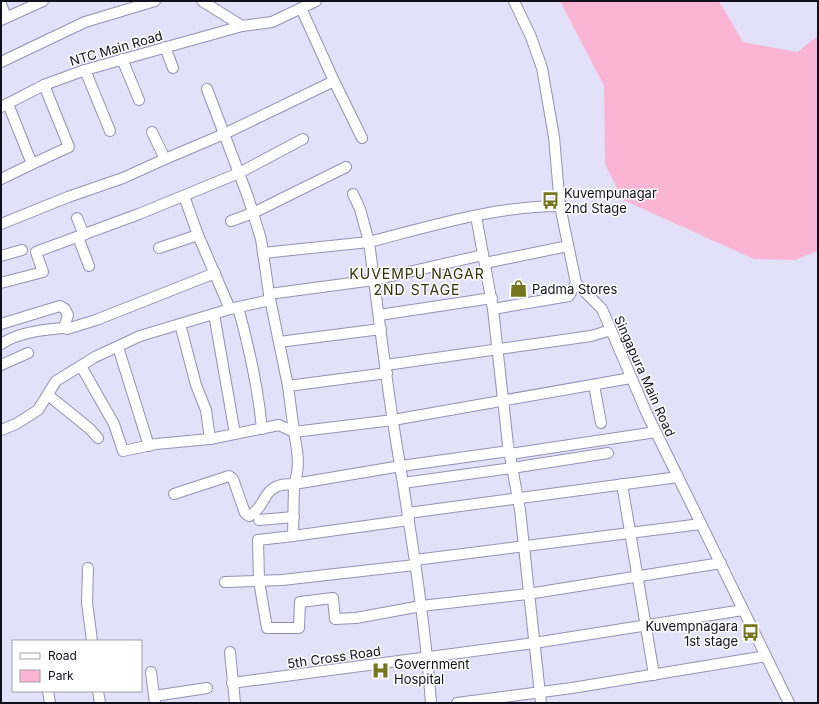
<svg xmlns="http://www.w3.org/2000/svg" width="819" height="704" font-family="Inter,sans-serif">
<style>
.green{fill:#fab4d4}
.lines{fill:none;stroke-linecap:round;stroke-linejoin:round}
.minor-casing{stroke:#9490b5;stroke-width:12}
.minor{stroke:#fff;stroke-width:10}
.labels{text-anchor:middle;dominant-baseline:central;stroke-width:3;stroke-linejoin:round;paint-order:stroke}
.street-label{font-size:13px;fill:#12101d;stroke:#fff}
.poi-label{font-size:13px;fill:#12101d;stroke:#fff;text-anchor:start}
.neighbourhood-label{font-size:14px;letter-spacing:1px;fill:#303106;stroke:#fff}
</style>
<rect width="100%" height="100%" fill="#e3e1f9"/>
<path class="green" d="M560 1H719L743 42 797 52 818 36V251L795 260 754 259 623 200 605 164 604 86Z"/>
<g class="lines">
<defs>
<g id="minor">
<path d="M202 1 242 26 272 22 316 1"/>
<path d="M514 1 531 37 542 68 554 137 560 206 576 283 602 309 647 414 789 703"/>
<path d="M1 4 6 17"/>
<path d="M1 20 43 1"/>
<path d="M165 47 173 68"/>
<path d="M122 59 139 100"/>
<path d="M1 62 85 22 155 1"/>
<path d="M85 70 110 131"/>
<path d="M334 81 362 138"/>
<path d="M1 107 44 85 85 70 242 26"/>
<path d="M152 132 165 159"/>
<path d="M32 164 69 147 44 85"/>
<path d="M1 179 32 164 8 104"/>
<path d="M184 196 198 235 230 309"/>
<path d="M476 216 493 309 508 445 520 510 541 703"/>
<path d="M77 218 84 235"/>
<path d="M231 221 253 213 346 167"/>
<path d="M1 224 68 197 123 178 165 159 224 134 334 81 301 8"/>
<path d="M78 237 89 266"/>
<path d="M159 248 198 235"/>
<path d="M263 253 369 242 360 209 353 194"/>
<path d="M1 256 22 250"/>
<path d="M485 263 568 246"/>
<path d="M1 283 43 272 36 252 139 214 239 173 303 139"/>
<path d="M269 294 374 280 483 255"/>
<path d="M238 307C249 347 258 387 262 429"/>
<path d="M493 309 569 296 576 283"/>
<path d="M214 314 235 434"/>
<path d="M379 315 492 298"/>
<path d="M1 324 60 306 65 309 68 315 64 328C42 330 19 332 1 344"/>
<path d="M180 324 196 385 206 410 210 439"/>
<path d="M67 329 96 320 215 273"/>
<path d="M279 342 381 329"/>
<path d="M118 347 149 446"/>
<path d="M1 365 28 353"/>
<path d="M386 365 591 336 611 330"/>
<path d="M81 366 114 424 123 451 156 444 210 439 279 425 294 432 288 386 269 294 261 239 248 197 207 89"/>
<path d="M594 385 601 423"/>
<path d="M288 386 387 373"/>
<path d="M48 395 90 429 98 438"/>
<path d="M1 430 16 424 38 410 56 381 95 357 140 336 230 309 270 300"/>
<path d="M509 451 401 466 294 484C301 467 297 449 294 432L393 420 631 378"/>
<path d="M510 454 656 432"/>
<path d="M403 483 512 468 608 453"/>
<path d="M622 484 654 675"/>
<path d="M174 494 229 476 233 479 245 513 249 516C264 509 263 491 278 486 283 484 289 484 294 484L293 536 409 520"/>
<path d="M408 513 678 477"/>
<path d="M259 520 294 517"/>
<path d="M293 536 258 540 259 581 267 628H299L300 602 333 598 335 619 356 618 421 606 528 594 721 563"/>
<path d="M415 560 701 524"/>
<path d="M88 568 87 602 92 641"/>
<path d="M225 582 282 580 415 565"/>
<path d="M230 652 235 703"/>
<path d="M151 672 155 703"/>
<path d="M232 683 534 643 743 610"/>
<path d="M48 691 50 703"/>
<path d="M98 691 100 703"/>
<path d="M154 696 207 688"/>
<path d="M431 703C424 609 408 515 393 422 384 362 377 302 369 242 431 226 495 206 560 206"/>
<path d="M457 703 572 688 766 656"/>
</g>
</defs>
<use href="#minor" class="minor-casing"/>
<use href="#minor" class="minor"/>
</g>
<defs>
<symbol id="bus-bare" viewBox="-9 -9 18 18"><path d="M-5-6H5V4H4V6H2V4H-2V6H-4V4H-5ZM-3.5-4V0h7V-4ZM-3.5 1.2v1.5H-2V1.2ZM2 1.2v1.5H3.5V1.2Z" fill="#74751c" stroke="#fff" stroke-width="2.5" paint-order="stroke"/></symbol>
<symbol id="shop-bare" viewBox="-9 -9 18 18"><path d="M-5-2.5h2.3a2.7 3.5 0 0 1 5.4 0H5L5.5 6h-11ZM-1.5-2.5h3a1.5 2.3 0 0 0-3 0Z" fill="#74751c" stroke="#fff" stroke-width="2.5" paint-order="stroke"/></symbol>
<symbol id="hospital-bare" viewBox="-9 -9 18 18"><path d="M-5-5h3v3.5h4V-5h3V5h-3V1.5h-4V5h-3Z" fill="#74751c" stroke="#fff" stroke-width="2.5" paint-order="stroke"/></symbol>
</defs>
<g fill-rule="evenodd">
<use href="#bus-bare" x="538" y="188" width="25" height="25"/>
<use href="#shop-bare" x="506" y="276" width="25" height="25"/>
<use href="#bus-bare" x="738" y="620" width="25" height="25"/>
<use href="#hospital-bare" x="368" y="658" width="25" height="25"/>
</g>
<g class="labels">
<g class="street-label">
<text transform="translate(116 48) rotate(-16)">NTC Main Road</text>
<text transform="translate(645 376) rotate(66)">Singapura Main Road</text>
<text transform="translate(334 657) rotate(-8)">5th Cross Road</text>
</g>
<g class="poi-label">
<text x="564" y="193">Kuvempunagar<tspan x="564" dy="15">2nd Stage</tspan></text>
<text x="532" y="289">Padma Stores</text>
<text x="738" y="626" text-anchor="end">Kuvempnagara<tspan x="738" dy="15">1st stage</tspan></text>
<text x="394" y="664">Government<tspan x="394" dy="15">Hospital</tspan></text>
</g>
<g class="neighbourhood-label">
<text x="417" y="273">KUVEMPU NAGAR<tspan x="417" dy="16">2ND STAGE</tspan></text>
</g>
</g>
<rect width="819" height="704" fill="none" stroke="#12101d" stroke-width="4"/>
<rect x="12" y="640" width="130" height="52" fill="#ffffff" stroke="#a09fa5"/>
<rect x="20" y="653" width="20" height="6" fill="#ffffff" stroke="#a09fa5"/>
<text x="48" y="660" font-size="12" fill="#12101d">Road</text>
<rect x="20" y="670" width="20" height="12" fill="#fab4d4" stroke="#a09fa5"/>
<text x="48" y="680" font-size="12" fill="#12101d">Park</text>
</svg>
